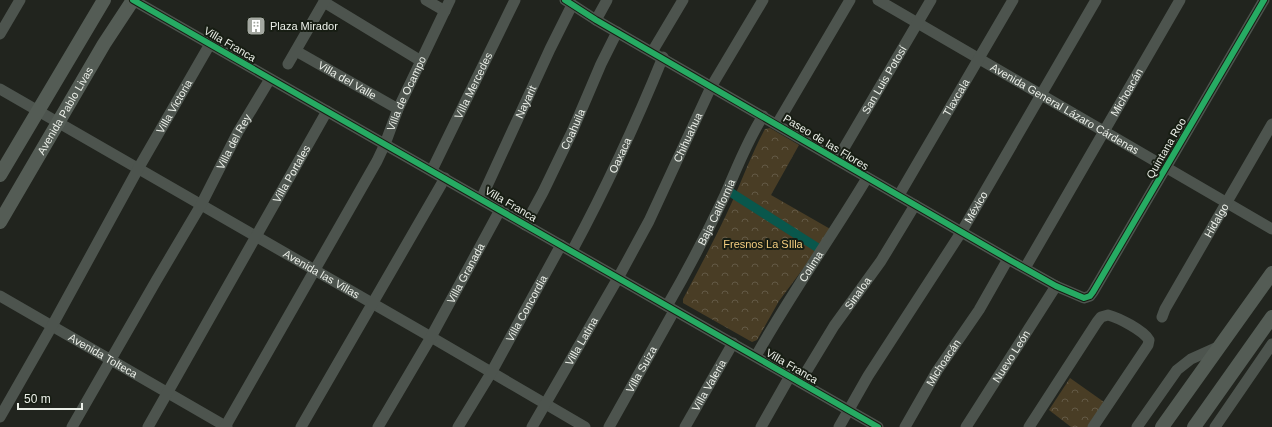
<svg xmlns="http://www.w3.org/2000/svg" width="1272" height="427" font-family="Arial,sans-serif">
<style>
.park{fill:url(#park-crowns)}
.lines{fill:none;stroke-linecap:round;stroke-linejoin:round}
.canal{stroke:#09574c;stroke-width:9}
.minor{stroke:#4d544e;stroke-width:11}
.major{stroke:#545c55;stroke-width:14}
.cycleway-casing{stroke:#171d13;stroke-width:8}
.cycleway{stroke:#26ab63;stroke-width:6}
.labels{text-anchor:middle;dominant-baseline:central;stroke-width:4;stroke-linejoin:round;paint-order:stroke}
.poi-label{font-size:11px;fill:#ebefe8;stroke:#171d13;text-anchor:start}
.street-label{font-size:11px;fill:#ebefe8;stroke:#171d13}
.park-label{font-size:11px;fill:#f4cd7f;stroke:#171d13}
</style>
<defs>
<pattern id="park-crowns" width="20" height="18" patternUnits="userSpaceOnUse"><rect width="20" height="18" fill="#493d25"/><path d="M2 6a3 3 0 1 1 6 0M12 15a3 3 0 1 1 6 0" fill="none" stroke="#635945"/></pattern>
</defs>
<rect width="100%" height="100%" fill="#21241e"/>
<g class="park">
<path d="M770 128 799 145 771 195 832 230 779 301 757 340 752 342 683 303V299C700 267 717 235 732 202 743 178 752 153 765 129Z"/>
<path d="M1070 378 1104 402 1088 427H1071L1049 410Z"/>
</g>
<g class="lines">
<path class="canal" d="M727 190 818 248"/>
<g class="minor">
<path d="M133 0 878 427"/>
<path d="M426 0 445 11"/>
<path d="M565 0 596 20 1008 259 1056 286 1084 298 1090 296 1093 292 1264 0"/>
<path id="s1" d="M878 0 1272 229"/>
<path d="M324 2 421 61"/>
<path d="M596 20 607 0"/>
<path d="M0 34 20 0"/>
<path id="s2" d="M296 51 398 109"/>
<path d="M652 52 683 0"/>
<path d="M288 64 325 0"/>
<path id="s3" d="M0 89 431 337 585 427"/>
<path d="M777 124 850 0"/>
<path id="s4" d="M837 160 931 0"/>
<path id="s5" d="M432 170 515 0"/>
<path id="s6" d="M899 195 1013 0"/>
<path id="s7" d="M481 199 550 49 572 5"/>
<path id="s8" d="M525 225 543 192 572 132 601 64 617 32"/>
<path id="s9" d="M572 251C606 188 636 123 663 57"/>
<path id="s10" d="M1025 268 1180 0"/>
<path id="s11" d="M0 296 227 427"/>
<path id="s12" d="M667 306C688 270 707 233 725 195 737 168 747 141 763 116"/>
<path id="s13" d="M1162 317 1165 309 1272 124"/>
<path id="s14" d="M756 356C790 295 831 238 867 178"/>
<path id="s15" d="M800 382 834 326 881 261 915 205"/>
<path id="s16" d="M0 417 52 326 138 169 210 44"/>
<path id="s17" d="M72 427 156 281 201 205 238 132 270 79"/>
<path id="s18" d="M148 427 327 111"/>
<path id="s19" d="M225 427 377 161 385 144 398 109 450 0"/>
<path d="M301 427 445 178"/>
<path id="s20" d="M378 427 431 337 500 210"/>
<path id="s21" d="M458 427 491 373 561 245"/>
<path id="s22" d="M532 427 618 278 649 221 711 87 763 0"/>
<path id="s23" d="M609 427 674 311"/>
<path id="s24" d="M685 427 733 343"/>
<path d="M761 427 790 376"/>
<path id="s25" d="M839 427 868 376 962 231 1096 0"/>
<path id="s26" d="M905 427 937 371 979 310 1008 259"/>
<path id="s27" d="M966 427 1056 286"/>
<path d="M1029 427 1097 322 1101 317 1108 315C1119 318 1143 330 1149 340L1148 345 1093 427"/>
<path d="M1137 427 1177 370 1191 359 1220 346"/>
<path d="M1215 427 1272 344"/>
</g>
<g class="major">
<path d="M0 175 104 0"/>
<path id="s28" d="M0 222 104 44 133 0"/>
<path d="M1162 427 1272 273"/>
<path d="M1194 427 1272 317"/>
</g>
<defs>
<g id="cycleway">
<path d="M133 0 878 427"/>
<path d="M565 0 596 20 1008 259 1056 286 1084 298 1090 296 1093 292 1264 0"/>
</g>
</defs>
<use href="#cycleway" class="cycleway-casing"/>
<use href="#cycleway" class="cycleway"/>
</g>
<defs>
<symbol id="building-square" viewBox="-11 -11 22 22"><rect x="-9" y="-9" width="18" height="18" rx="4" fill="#a4a8a1" stroke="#171d13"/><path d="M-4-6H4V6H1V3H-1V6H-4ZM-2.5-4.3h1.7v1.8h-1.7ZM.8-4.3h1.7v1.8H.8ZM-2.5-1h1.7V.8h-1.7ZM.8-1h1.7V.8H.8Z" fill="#fff"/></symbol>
</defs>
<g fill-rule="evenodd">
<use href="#building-square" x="245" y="15" width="22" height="22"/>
</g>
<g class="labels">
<g class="poi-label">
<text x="270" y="26">Plaza Mirador</text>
</g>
<g class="street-label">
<text transform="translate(230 44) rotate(30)">Villa Franca</text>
<text stroke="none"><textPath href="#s2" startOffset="59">Villa del Valle</textPath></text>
<text stroke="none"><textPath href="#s4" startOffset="93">San Luis Potosí</textPath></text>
<text stroke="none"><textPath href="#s5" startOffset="94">Villa Mercedes</textPath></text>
<text stroke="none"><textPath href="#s10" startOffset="203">Michoacán</textPath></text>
<text stroke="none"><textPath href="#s19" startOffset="380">Villa de Ocampo</textPath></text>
<text stroke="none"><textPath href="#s6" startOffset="113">Tlaxcala</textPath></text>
<text stroke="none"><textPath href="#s7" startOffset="107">Nayarit</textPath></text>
<text stroke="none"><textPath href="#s16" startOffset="356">Villa Victoria</textPath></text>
<text stroke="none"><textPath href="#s1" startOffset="216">Avenida General Lázaro Cárdenas</textPath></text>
<text stroke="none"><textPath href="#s28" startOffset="129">Avenida Pablo Livas</textPath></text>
<text stroke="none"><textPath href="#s8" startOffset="107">Coahuila</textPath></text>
<text stroke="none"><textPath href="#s22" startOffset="329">Chihuahua</textPath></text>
<text stroke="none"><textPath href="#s17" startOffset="328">Villa del Rey</textPath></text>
<text transform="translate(826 142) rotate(31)">Paseo de las Flores</text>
<text transform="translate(1166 148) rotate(-60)">Quintana Roo</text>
<text stroke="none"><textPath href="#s9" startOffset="107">Oaxaca</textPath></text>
<text stroke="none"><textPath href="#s18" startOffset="291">Villa Portales</textPath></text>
<text transform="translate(511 204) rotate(30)">Villa Franca</text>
<text stroke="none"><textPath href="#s25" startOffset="259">México</textPath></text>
<text stroke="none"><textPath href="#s12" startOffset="106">Baja California</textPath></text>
<text stroke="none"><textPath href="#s13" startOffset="111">Hidalgo</textPath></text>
<text stroke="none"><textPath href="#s14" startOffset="105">Colima</textPath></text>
<text stroke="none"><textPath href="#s20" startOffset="177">Villa Granada</textPath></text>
<text stroke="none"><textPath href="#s3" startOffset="371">Avenida las Villas</textPath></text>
<text stroke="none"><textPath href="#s15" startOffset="106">Sinaloa</textPath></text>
<text stroke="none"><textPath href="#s21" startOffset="137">Villa Concordia</textPath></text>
<text stroke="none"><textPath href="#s22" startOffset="99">Villa Latina</textPath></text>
<text stroke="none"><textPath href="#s11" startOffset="119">Avenida Tolteca</textPath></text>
<text stroke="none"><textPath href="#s27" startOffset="84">Nuevo León</textPath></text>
<text stroke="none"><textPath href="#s26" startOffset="75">Michoacán</textPath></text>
<text transform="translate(792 366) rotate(30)">Villa Franca</text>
<text stroke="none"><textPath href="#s23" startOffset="66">Villa Suiza</textPath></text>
<text stroke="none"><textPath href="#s24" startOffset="48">Villa Valeria</textPath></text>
</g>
<g class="park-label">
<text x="763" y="244">Fresnos La SIlla</text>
</g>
</g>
<path d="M18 403v6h64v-6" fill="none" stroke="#ebefe8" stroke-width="2"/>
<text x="24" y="403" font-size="12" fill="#ebefe8" stroke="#171d13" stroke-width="3" paint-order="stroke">50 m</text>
</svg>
